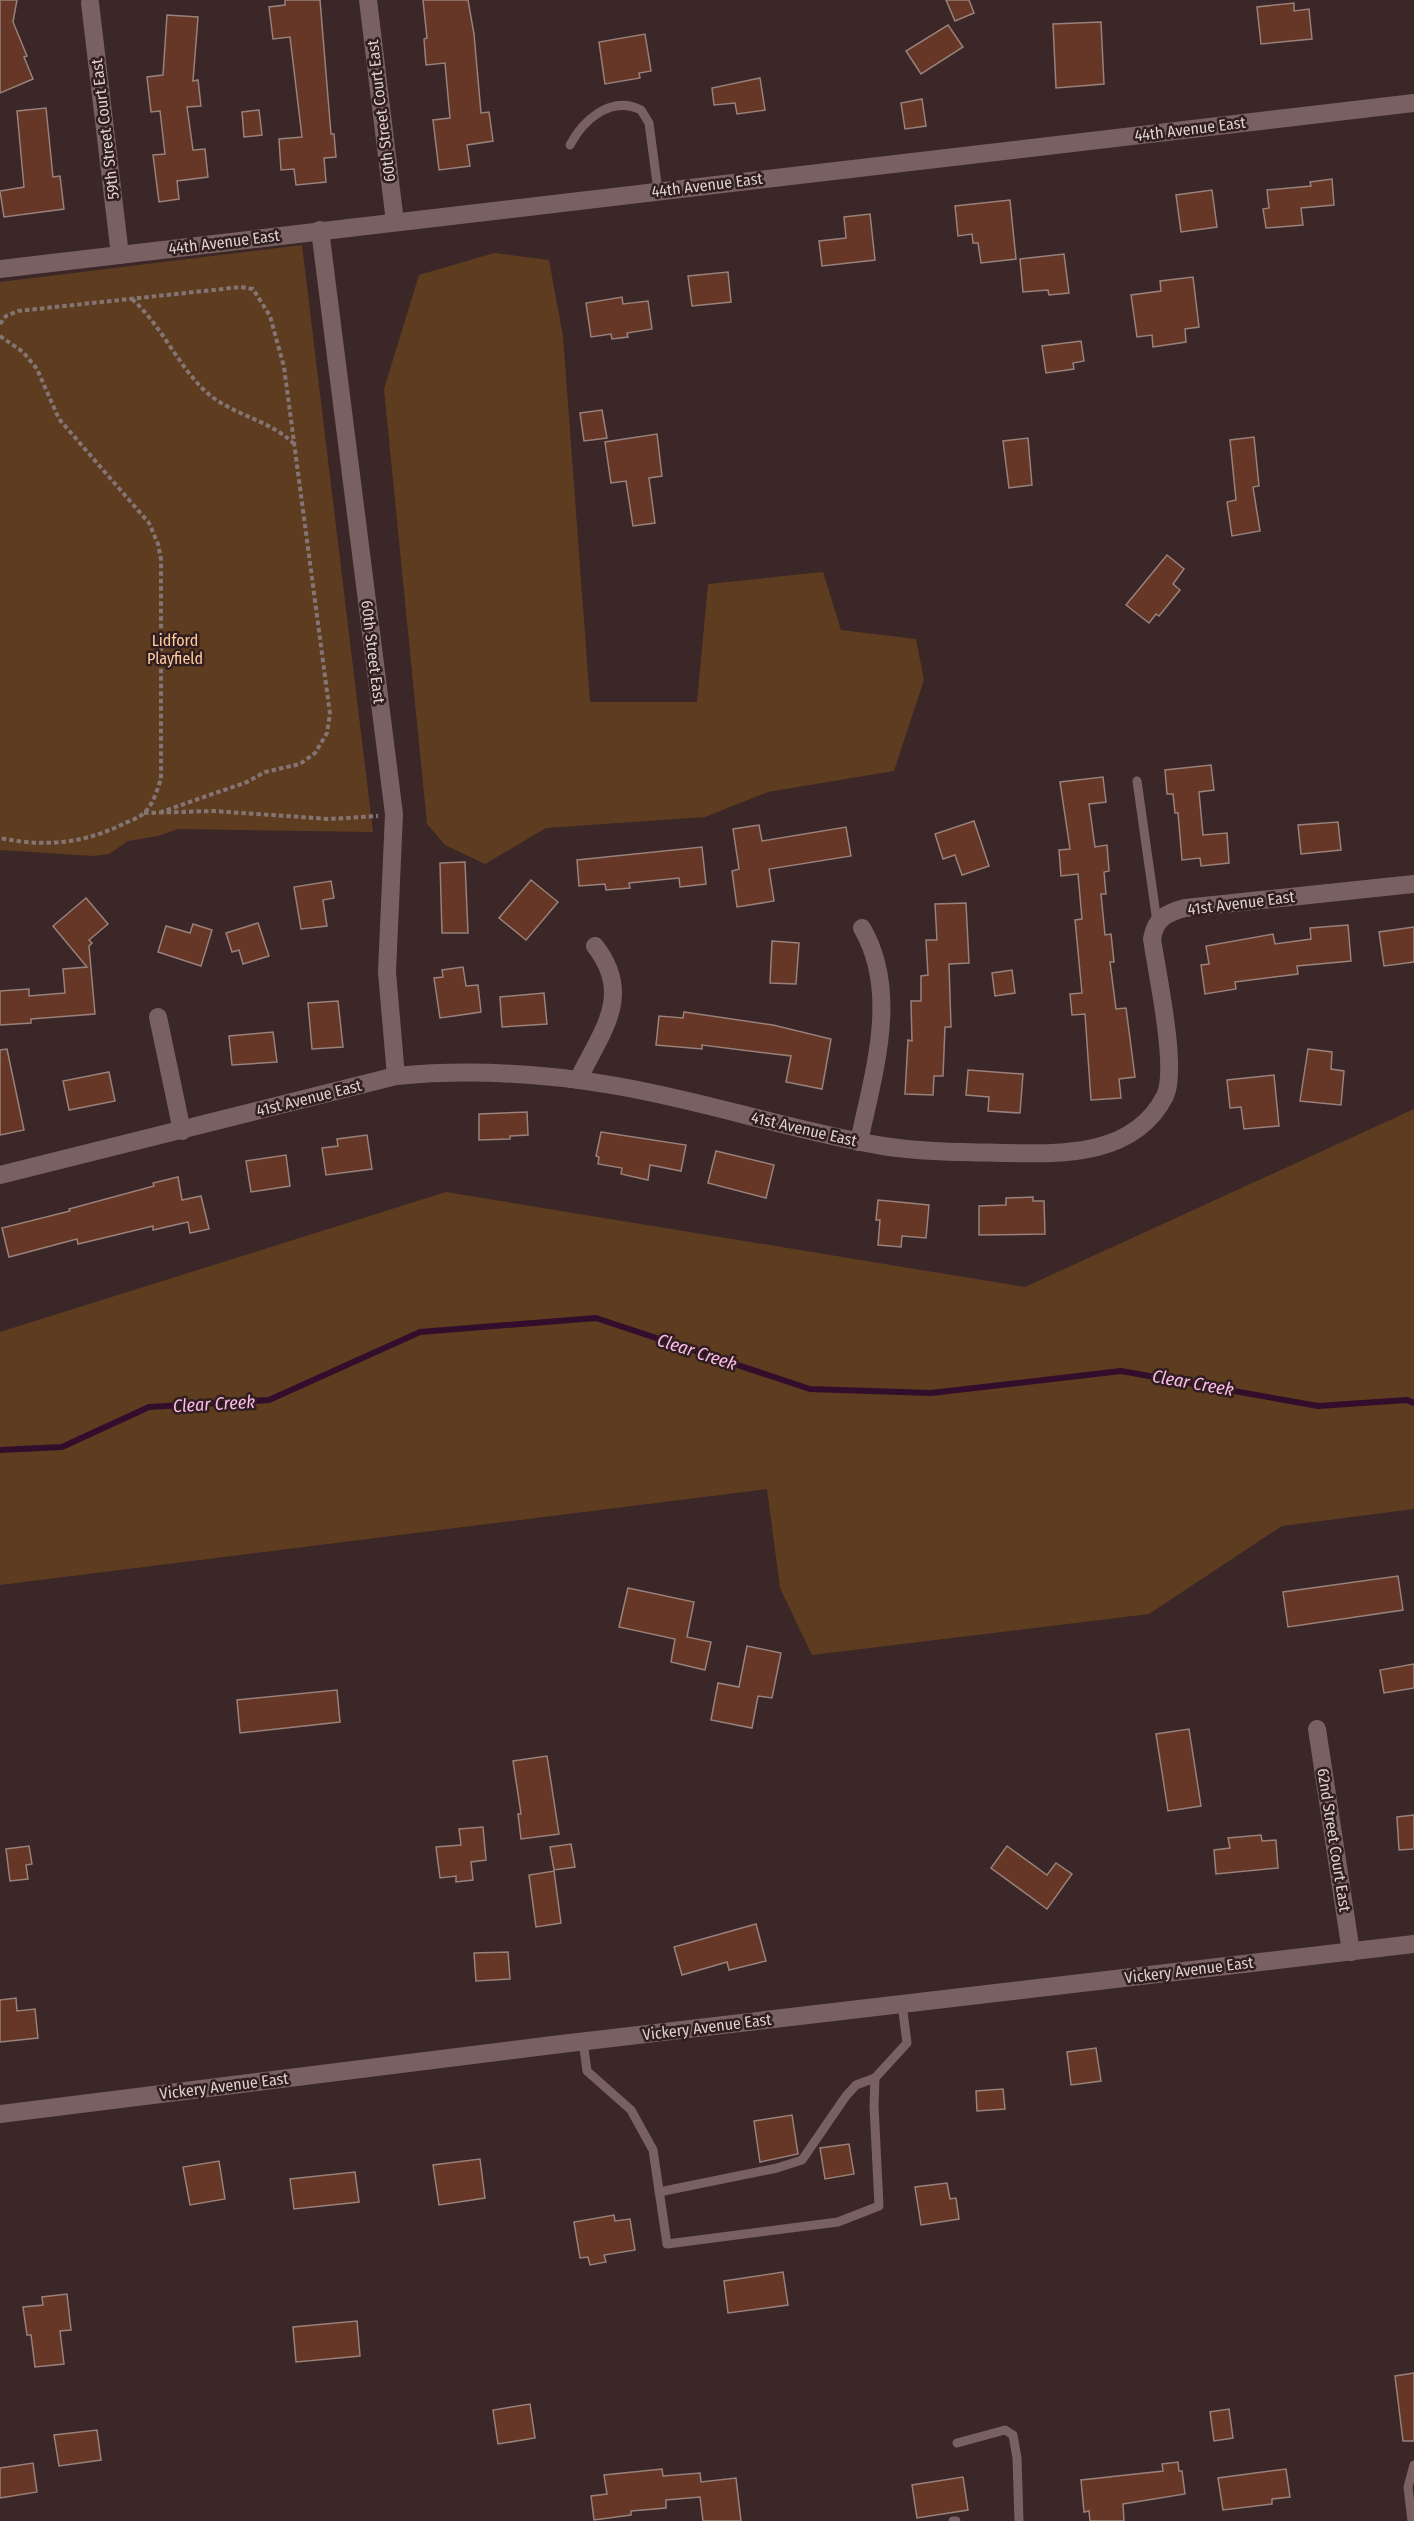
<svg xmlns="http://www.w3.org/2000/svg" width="1414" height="2521" font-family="'Fira Sans Condensed',sans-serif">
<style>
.green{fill:#5e3c1f}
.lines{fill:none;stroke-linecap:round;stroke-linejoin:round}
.stream{stroke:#320d2c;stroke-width:6}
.building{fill:#663626;stroke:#98817a;stroke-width:1.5}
.path{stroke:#857474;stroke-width:4;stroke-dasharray:4.5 3;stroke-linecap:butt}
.lane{stroke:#796161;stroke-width:9}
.street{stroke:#796161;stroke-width:18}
.secondary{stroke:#796161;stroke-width:18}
.labels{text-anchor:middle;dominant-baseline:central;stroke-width:5;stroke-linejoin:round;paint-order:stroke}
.street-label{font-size:16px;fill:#dfd1d1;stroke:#311e1e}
.park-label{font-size:16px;fill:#ffca9f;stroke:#311e1e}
.water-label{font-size:18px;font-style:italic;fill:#febaef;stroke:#311e1e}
</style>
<rect width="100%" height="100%" fill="#3b2728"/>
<g class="green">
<path d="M302 245 373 832 178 829 158 836 128 841 109 854 93 856 0 850V282Z"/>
<path d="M494 253 549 260 563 336 590 702H697L708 584 823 572 841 630 916 639 924 680 894 771 768 792 705 817 546 828 485 864 445 845 427 824 384 389 419 275Z"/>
<path d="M1414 1109V1509L1282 1526 1149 1614 812 1655 780 1588 767 1489 0 1585V1332L446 1192 1025 1287Z"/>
</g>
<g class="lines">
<path class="stream" d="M0 1450 62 1447 149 1407 269 1400 420 1332 596 1318 810 1389 931 1393 1121 1371 1318 1406 1407 1400 1414 1403"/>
</g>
<g class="building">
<path d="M0 0H17L13 22 27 56 24 57 33 79 0 93Z"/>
<path d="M285 0H320L331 134H334L336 157 324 158 326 182 296 185 294 169 281 170 279 139 302 137 290 37 273 39 269 7 285 5Z"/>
<path d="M423 0H468L474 34 481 113 489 112 493 141 467 145 470 166 439 170 433 120 450 118 445 63 426 65 424 39 427 38Z"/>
<path d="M946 0H969L974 13 955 21Z"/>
<path d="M1294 3V11L1309 9 1312 39 1261 44 1257 7Z"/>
<path d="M167 15 198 17 193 81 198 80 201 106 187 107 193 150 205 149 208 177 177 181 179 199 159 202 153 155 165 154 160 111 151 112 147 77 163 75Z"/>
<path d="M1101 22 1104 84 1056 88 1053 24Z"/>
<path d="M948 25 963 47 921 74 906 51Z"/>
<path d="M645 34 651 71 639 73 640 78 605 84 599 42Z"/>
<path d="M760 78 765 110 737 114 735 103 714 105 712 88Z"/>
<path d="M922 99 926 126 905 129 901 103Z"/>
<path d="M46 108 53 177 60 176 64 209 4 217 0 191 24 187 17 111Z"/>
<path d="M259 110 262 135 244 137 242 112Z"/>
<path d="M1332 179 1334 205 1301 208 1303 225 1266 228 1263 209 1269 208 1267 190 1311 186 1310 182Z"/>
<path d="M1212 190 1217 227 1181 232 1176 195Z"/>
<path d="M1010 200 1016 259 981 263 978 243H973L972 234 958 236 955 206Z"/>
<path d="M870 214 875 260 822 266 819 241 846 238 844 217Z"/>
<path d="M1064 254 1069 293 1049 295 1048 290 1023 292 1020 259Z"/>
<path d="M728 272 731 302 692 306 688 276Z"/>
<path d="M1193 277 1199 327 1185 329 1186 342 1153 347 1152 335 1137 337 1131 295 1161 291 1160 281Z"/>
<path d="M622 297 623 304 648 301 652 329 627 333 628 337 612 339 611 334 591 337 586 303Z"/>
<path d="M1081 341 1084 361 1073 363 1074 369 1046 373 1042 346Z"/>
<path d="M602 410 607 438 584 441 580 413Z"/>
<path d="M657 434 662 476 649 478 655 523 633 526 626 481 611 483 605 442Z"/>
<path d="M1254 437 1259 486 1253 487 1260 531 1232 536 1227 502 1236 500 1230 440Z"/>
<path d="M1028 438 1032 485 1009 488 1003 441Z"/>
<path d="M1167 555 1184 569 1173 584 1180 590 1159 616 1156 614 1149 623 1126 605Z"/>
<path d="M1211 765 1214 790 1199 792 1203 835 1227 833 1229 863 1201 866 1200 858 1182 860 1178 813H1175L1173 794H1167L1165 770Z"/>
<path d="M1103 777 1106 802 1089 804 1095 847 1107 845 1109 871 1104 872 1106 894H1101L1105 935 1111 934 1114 962H1110L1116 1009 1126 1008 1135 1077 1119 1079 1121 1098 1091 1100 1085 1014 1072 1015 1070 994 1082 993 1075 920 1082 919 1078 874 1061 876 1059 850 1070 849 1060 782Z"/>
<path d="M974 821 989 866 962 875 955 855 943 859 935 834Z"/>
<path d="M1338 822 1341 850 1301 854 1298 825Z"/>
<path d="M759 825 762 841 846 827 851 856 769 869 774 901 737 907 732 871 739 869 733 829Z"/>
<path d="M702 847 706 884 680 887 679 878 629 883 630 888 606 890 605 884 579 886 577 860Z"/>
<path d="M465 862 468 933H442L440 863Z"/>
<path d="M531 880 558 902 526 940 499 918Z"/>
<path d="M331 881 334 898 323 900 327 926 301 929 294 887Z"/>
<path d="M86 898 108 924 89 940 92 943 89 946 95 1014 31 1019V1023L0 1025V991L29 989V996L65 993 63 969 87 967 53 926Z"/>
<path d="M966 903 969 963 949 964 951 1027H945L943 1076H934L933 1095 905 1094 908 1040 912 1041 911 1001H921V976L928 975 926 940H937L935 904Z"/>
<path d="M258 923 269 956 243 964 239 950 232 952 226 933Z"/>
<path d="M193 924 212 930 201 966 158 952 166 926 190 933Z"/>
<path d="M1348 925 1351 961 1297 966 1298 974 1235 982 1236 989 1205 994 1201 965 1209 964 1206 946 1273 934 1275 944 1311 939 1310 928Z"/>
<path d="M1414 927V962L1384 966 1379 932Z"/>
<path d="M772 941 799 943 796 984 770 983Z"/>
<path d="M463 967 466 986 478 985 481 1012 440 1018 434 978 443 977 442 970Z"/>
<path d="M1012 970 1015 993 995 996 992 973Z"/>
<path d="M544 993 547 1024 502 1027 500 997Z"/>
<path d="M338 1001 343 1047 312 1049 308 1003Z"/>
<path d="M684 1012 773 1025 831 1039 822 1089 786 1082 791 1056 702 1045V1049L656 1045 659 1016 683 1018Z"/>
<path d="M273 1032 277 1062 232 1065 229 1036Z"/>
<path d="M7 1049 24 1130 0 1135V1050Z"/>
<path d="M1308 1049 1332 1052 1331 1069 1344 1071 1341 1105 1300 1101Z"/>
<path d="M968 1070 1023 1074 1020 1113 988 1111 989 1097 966 1095Z"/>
<path d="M109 1072 115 1101 69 1110 63 1081Z"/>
<path d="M1274 1075 1279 1126 1244 1129 1241 1107 1230 1108 1227 1080Z"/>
<path d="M527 1112 528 1135 510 1136V1139L479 1140V1114Z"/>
<path d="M601 1132 686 1145 681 1171 650 1165 648 1180 621 1174 622 1168 598 1164 599 1157 596 1156Z"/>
<path d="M367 1135 372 1169 326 1175 322 1148 338 1146 337 1139Z"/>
<path d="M716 1151 774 1165 766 1198 708 1183Z"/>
<path d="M286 1155 290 1186 251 1192 246 1161Z"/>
<path d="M178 1177 182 1200 201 1196 209 1229 190 1233 188 1222 153 1230V1226L78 1244 77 1239 9 1257 2 1228 70 1211 69 1209 154 1186 153 1183Z"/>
<path d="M1033 1197V1201H1044L1045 1234 979 1235V1206L1006 1205V1198Z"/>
<path d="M878 1200 929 1205 926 1238 902 1236 901 1247 878 1245 880 1220H876Z"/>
<path d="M1398 1576 1403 1610 1288 1627 1283 1592Z"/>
<path d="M628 1588 694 1602 687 1637 711 1642 705 1670 671 1662 675 1639 619 1627Z"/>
<path d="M747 1646 781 1653 772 1698 758 1696 752 1728 711 1720 718 1683 739 1687Z"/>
<path d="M1414 1664V1688L1384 1693 1380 1670Z"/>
<path d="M337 1690 340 1722 240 1733 237 1700Z"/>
<path d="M1189 1729 1201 1806 1168 1811 1156 1734Z"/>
<path d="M547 1756 559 1834 521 1839 518 1814H521L513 1761Z"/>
<path d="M1414 1815V1849L1399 1850 1397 1817Z"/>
<path d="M483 1827 486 1860 471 1862 473 1880 456 1882V1876L440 1878 436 1847 461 1845 459 1829Z"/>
<path d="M1261 1835 1262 1841 1276 1840 1278 1868 1216 1874 1214 1850 1230 1848 1228 1838Z"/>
<path d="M571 1844 575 1867 554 1870 550 1847Z"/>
<path d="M29 1846 32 1864 26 1865 28 1879 10 1881 6 1849Z"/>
<path d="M1007 1846 1047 1875 1056 1863 1072 1874 1047 1909 991 1868Z"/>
<path d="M554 1871 561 1923 536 1927 529 1875Z"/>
<path d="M756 1924 766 1961 729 1970 727 1962 682 1975 674 1947Z"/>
<path d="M508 1952 510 1979 476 1981 474 1953Z"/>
<path d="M16 1998 17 2011 35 2009 38 2038 0 2042V2000Z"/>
<path d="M1096 2048 1101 2081 1071 2085 1067 2052Z"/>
<path d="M1003 2089 1005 2109 977 2111 976 2091Z"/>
<path d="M792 2115 798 2154 760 2162 754 2121Z"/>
<path d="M849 2144 854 2174 825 2179 820 2148Z"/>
<path d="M480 2159 485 2198 439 2205 433 2165Z"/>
<path d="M219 2161 225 2199 190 2205 183 2167Z"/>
<path d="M355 2172 359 2202 294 2209 290 2179Z"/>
<path d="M947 2183 950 2199 956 2198 959 2219 921 2225 915 2187Z"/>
<path d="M614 2215 615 2221 630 2219 635 2250 604 2255 606 2262 590 2265 588 2257 580 2258 574 2222Z"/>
<path d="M783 2272 788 2305 728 2313 724 2281Z"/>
<path d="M67 2294 71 2330 60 2331 64 2364 35 2367 31 2335H27L23 2307 43 2305 42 2297Z"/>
<path d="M357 2321 360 2356 296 2362 293 2327Z"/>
<path d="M1414 2373V2441H1403L1395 2376Z"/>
<path d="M530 2404 535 2438 498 2444 493 2410Z"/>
<path d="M1229 2409 1233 2438 1214 2441 1210 2412Z"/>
<path d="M97 2430 101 2460 59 2466 54 2435Z"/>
<path d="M1178 2462 1179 2471H1182L1185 2494 1123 2504 1124 2521H1090L1089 2511 1084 2512 1081 2480 1163 2471 1162 2464Z"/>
<path d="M33 2463 37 2492 0 2498V2468Z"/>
<path d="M662 2469 663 2476 700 2473 701 2482 736 2478 741 2521H703L700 2497 666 2500V2508L631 2511V2515L594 2520 591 2496 607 2494 604 2475Z"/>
<path d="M1286 2469 1290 2497 1272 2499V2504L1223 2510 1218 2478Z"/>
<path d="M963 2477 968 2510 917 2518 912 2485Z"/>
</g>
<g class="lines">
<g class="path">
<path d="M132 299C161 325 176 362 203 389 229 415 267 418 293 443"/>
<path d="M0 324 6 316 18 311 241 287 253 289 270 316 284 367 330 714 327 733 315 753 300 764 265 772 247 782 161 812"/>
<path d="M0 336 23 352 37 369 59 419 149 523 158 544 161 559V779C157 790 153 805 144 813 139 818 129 821 123 824 83 844 43 847 0 838"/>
<path d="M144 813 214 811 329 819 378 816"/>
</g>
<g class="lane">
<path d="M570 145C583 120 611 95 641 110L649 123 658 191"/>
<path d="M1137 781 1157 922"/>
<path d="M583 2041 587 2071 631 2110 653 2150 667 2244 838 2222 879 2206 874 2106 875 2078 907 2043 902 2004"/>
<path d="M659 2192 777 2168 802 2160 846 2096 856 2085 875 2078"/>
<path d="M957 2443 1005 2430 1013 2435 1017 2458 1019 2521"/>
<path d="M953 2521H956"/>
<path d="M1412 2521 1408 2487 1414 2465"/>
</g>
<g class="street">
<path d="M368 0 395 222"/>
<path d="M90 3 120 255"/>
<path d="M320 230 394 814 387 972 396 1076"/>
<path d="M158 1017 182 1131"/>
<path d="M578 1080C601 1032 634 996 595 946"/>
<path d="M859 1142C873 1074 900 993 862 928"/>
<path d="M0 1175 396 1076C468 1069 540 1073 611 1085 703 1100 791 1131 883 1146 922 1152 963 1152 1003 1153 1061 1154 1134 1157 1165 1096 1178 1069 1157 973 1152 939 1155 919 1166 913 1185 908L1414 884"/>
<path d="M1317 1729 1351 1952"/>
</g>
<g class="secondary">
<path d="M0 269 1414 103"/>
<path d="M0 2114 561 2044 1414 1944"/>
</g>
</g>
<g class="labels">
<g class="street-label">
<text transform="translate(381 111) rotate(-97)">60th Street Court East</text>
<text transform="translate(105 129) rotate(-97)">59th Street Court East</text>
<text transform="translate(1190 129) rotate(-7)">44th Avenue East</text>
<text transform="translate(707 185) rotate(-7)">44th Avenue East</text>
<text transform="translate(224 242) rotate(-7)">44th Avenue East</text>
<text transform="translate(373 652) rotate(83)">60th Street East</text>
<text transform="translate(1241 903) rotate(-7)">41st Avenue East</text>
<text transform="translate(309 1098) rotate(-14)">41st Avenue East</text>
<text transform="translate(804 1129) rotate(13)">41st Avenue East</text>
<text transform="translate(1334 1840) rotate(81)">62nd Street Court East</text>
<text transform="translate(1189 1970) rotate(-7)">Vickery Avenue East</text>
<text transform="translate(707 2027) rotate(-7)">Vickery Avenue East</text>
<text transform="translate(224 2086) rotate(-7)">Vickery Avenue East</text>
</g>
<g class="park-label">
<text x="175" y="640">Lidford<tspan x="175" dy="18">Playfield</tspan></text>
</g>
<g class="water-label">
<text transform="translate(697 1352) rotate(18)">Clear Creek</text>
<text transform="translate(1193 1383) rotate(10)">Clear Creek</text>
<text transform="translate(214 1404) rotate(-3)">Clear Creek</text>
</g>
</g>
</svg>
